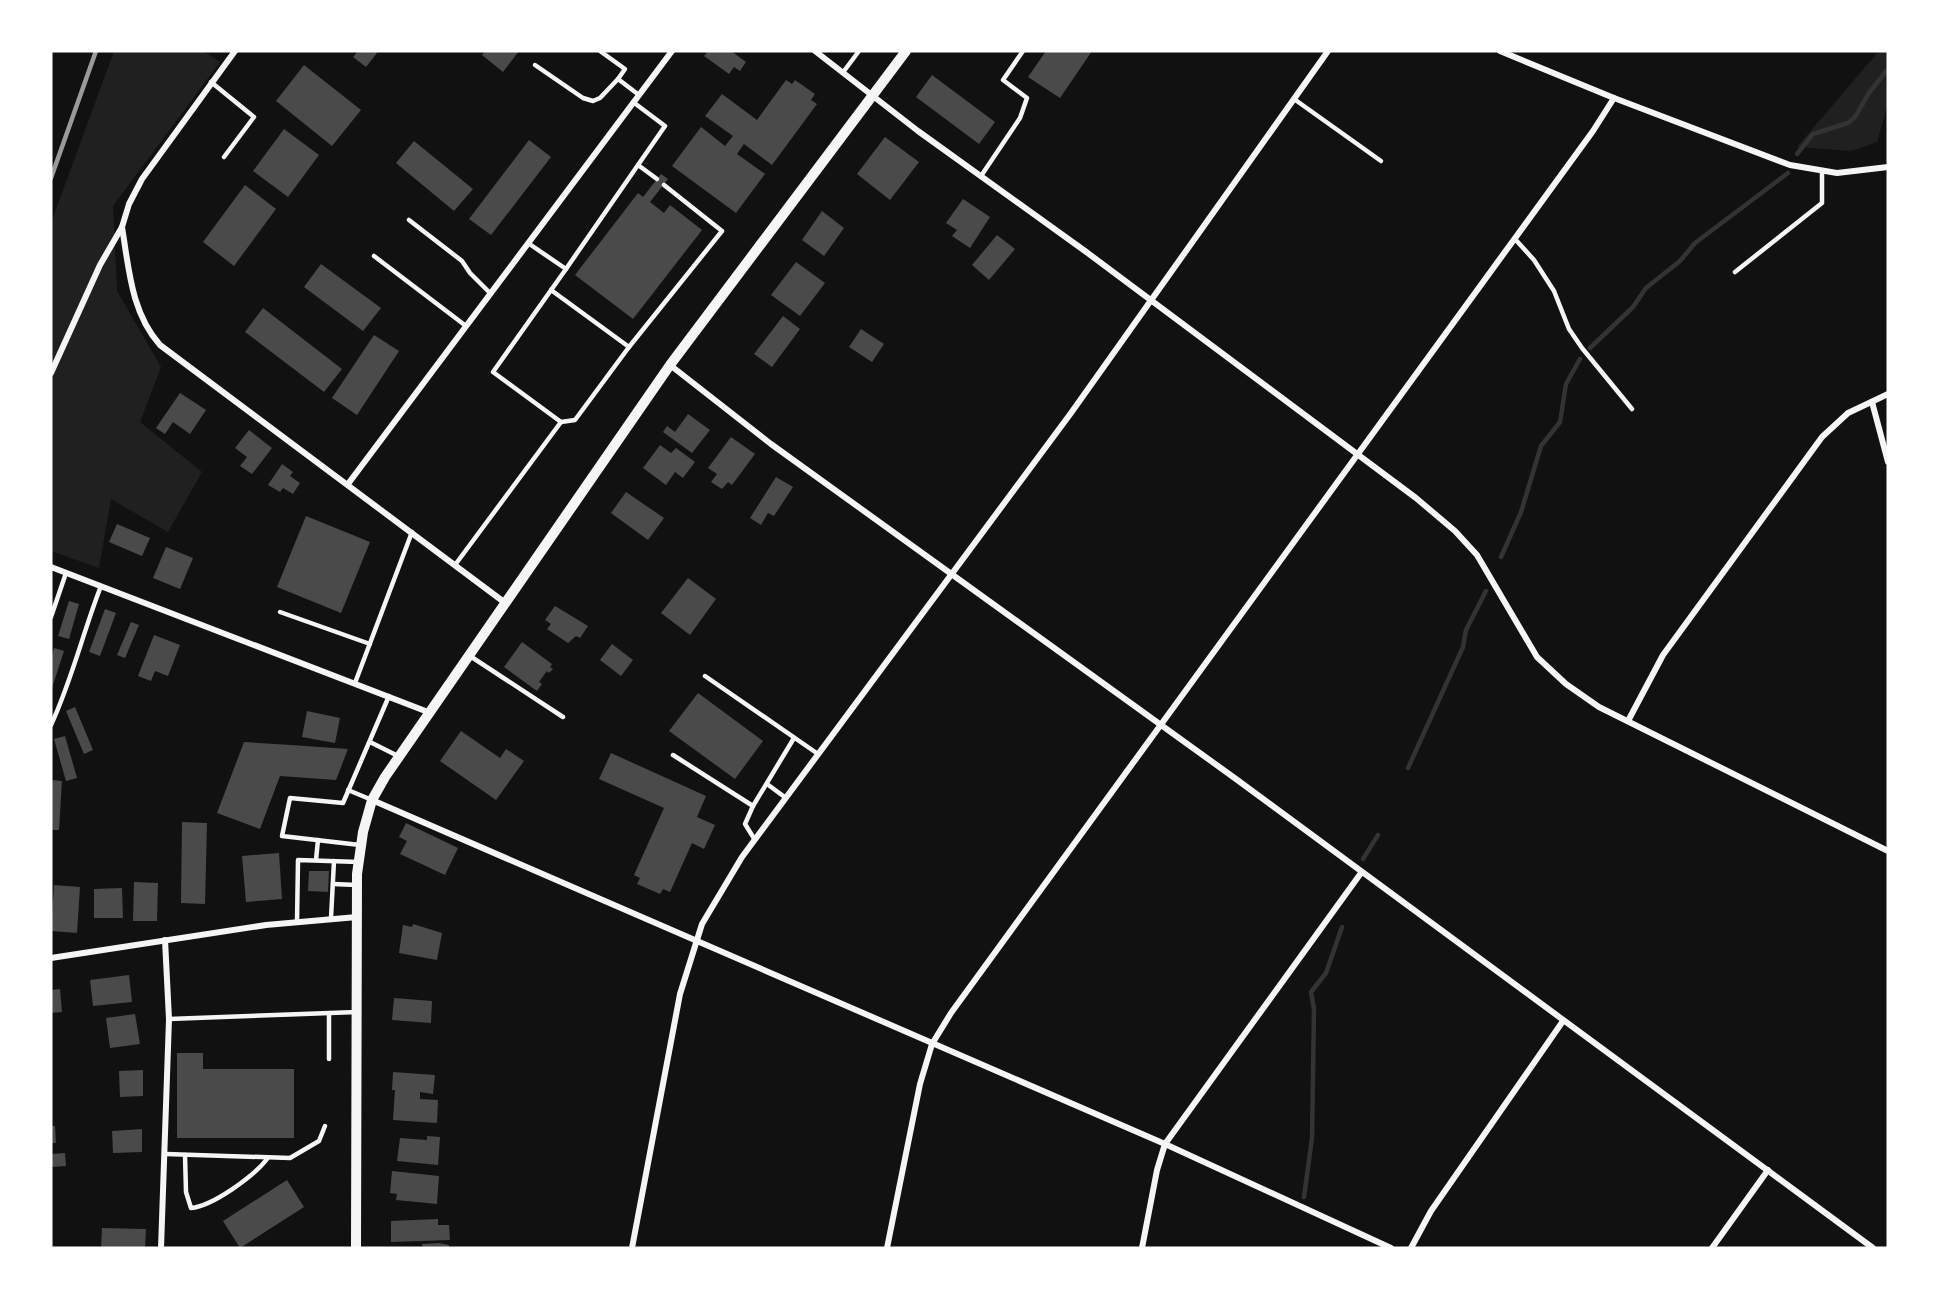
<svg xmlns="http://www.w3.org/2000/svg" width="1939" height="1299" font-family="'Archivo Narrow',sans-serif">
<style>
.green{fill:#202020}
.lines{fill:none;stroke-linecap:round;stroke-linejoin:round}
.stream{stroke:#333;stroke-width:4.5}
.building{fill:#4a4a4a}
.service{stroke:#f5f5f5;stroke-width:4.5}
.minor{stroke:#f5f5f5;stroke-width:6}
.tertiary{stroke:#f5f5f5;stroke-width:10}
.rail{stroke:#9a9a9a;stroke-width:4.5}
</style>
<rect width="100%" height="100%" fill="#111"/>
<g class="green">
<path d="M114 51H203L220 62 113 206 117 291 161 367 140 422 202 472 168 532 111 499 99 568 51 551V223Z"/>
<path d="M1879 51H1888V103L1877 142 1851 151 1797 147Z"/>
</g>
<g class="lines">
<g class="stream">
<path d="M1797 154 1813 134 1848 123 1855 117 1869 93 1888 69"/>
<path d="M1590 348 1633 307 1646 288 1680 261 1695 243 1788 173"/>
<path d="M1501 557 1521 512 1541 446 1560 422 1566 384 1580 359"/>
<path d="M1408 768 1463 647 1466 630 1486 591"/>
<path d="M1363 859 1378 835"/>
<path d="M1304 1197 1312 1138 1314 1009 1311 992 1326 973 1342 927"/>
</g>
</g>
<g class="building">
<path d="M358 51H375L377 53 366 67 353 57Z"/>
<path d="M485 51H519L503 72 482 55Z"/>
<path d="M708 51H731L746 62 740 71 734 67 729 74 704 56Z"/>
<path d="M1046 51H1092L1060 98 1028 77Z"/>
<path d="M304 65 361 110 332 146 276 101Z"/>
<path d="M932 75 995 122 979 144 916 97Z"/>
<path d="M786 80 792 84 795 80 815 94 811 100 817 104 772 165 744 144 737 154 765 174 736 213 672 166 701 127 725 146 733 136 705 116 722 94 757 120Z"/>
<path d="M284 129 319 155 288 197 253 171Z"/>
<path d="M885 137 919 162 890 200 857 174Z"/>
<path d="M529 140 551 157 491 235 469 219Z"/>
<path d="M414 141 473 189 454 211 396 163Z"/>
<path d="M661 174 668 179 650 202 664 213 670 205 702 230 633 319 575 275 638 193 643 197Z"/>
<path d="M245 185 276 209 234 266 203 242Z"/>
<path d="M963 199 990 217 970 248 952 236 957 230 946 223Z"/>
<path d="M822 211 844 228 824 256 802 240Z"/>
<path d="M997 235 1015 249 989 280 972 265Z"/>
<path d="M796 262 825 283 800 316 771 295Z"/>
<path d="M321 264 381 308 363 331 304 287Z"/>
<path d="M263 308 342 369 324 392 245 332Z"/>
<path d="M783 316 800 329 772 367 754 354Z"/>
<path d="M861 329 884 344 872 362 849 347Z"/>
<path d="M374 335 399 351 357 415 332 398Z"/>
<path d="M180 393 206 410 190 434 173 422 165 434 156 428Z"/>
<path d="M688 414 710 430 692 453 663 432 667 426 675 432Z"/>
<path d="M249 430 272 448 252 474 240 466 247 457 235 448Z"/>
<path d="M731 437 755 454 732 485 728 482 722 489 711 482 717 474 708 468Z"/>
<path d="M660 445 671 453 676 448 695 462 683 478 675 472 666 485 643 468Z"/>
<path d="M282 464 293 472 290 476 300 483 293 494 283 488 280 492 268 485Z"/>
<path d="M776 477 793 487 774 516 768 513 761 525 750 518Z"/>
<path d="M626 492 664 518 648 540 611 513Z"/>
<path d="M306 516 370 542 341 613 277 587Z"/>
<path d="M117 524 150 538 142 556 109 542Z"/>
<path d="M166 547 193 558 180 589 153 578Z"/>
<path d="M688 578 716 599 690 635 661 613Z"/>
<path d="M69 601 79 604 69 639 58 636Z"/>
<path d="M555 606 588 626 580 638 576 636 568 643 547 629 551 624 545 620Z"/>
<path d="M105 609 116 613 100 656 89 652Z"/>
<path d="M131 622 139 625 125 658 117 655Z"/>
<path d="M154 635 180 645 168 676 155 671 151 681 138 676Z"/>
<path d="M522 642 552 664 550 667 553 669 549 673 547 671 539 682 542 684 537 691 504 667Z"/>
<path d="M612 644 633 660 621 676 600 660Z"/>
<path d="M54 648 64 651 51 691V658Z"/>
<path d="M698 693 763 741 735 779 669 731Z"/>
<path d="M75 707 93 750 84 754 66 711Z"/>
<path d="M307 711 340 718 335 743 302 737Z"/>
<path d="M461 731 500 758 506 749 524 761 496 800 440 761Z"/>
<path d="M65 736 77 778 66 781 54 739Z"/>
<path d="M244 742 291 745 348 749 336 780 280 776 260 829 217 813Z"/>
<path d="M611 753 706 796 697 817 715 825 704 849 692 843 670 892 663 889 660 894 637 884 640 878 634 875 664 808 599 779Z"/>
<path d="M52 780 62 781 59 830H51Z"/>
<path d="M182 822 207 823 205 904 181 903Z"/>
<path d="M406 823 458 848 445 875 400 854 407 841 399 837Z"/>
<path d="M279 853 282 899 246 902 242 856Z"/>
<path d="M309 871H329L328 892 308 891Z"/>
<path d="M134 882 158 883 157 921H133Z"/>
<path d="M54 885 80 887 77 933 51 931Z"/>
<path d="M122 888 123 918H94V889Z"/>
<path d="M413 924 442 933 437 960 399 953 403 925 412 927Z"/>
<path d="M129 975 132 1002 93 1006 90 980Z"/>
<path d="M60 989 62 1012 51 1013V990Z"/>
<path d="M394 998 432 1001 431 1023 392 1020Z"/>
<path d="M135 1014 140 1044 110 1048 106 1018Z"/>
<path d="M177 1053H203V1069H294V1138H177Z"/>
<path d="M143 1070V1096L120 1097 119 1071Z"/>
<path d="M393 1072 435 1075 433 1094 420 1092V1099L438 1100 437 1123 393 1120 395 1090H392Z"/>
<path d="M51 1126H55L56 1143H51Z"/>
<path d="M142 1129V1152L113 1153 112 1131Z"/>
<path d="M427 1136 440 1137 438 1165 397 1161 400 1138 427 1140Z"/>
<path d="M65 1153 66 1166 51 1167V1154Z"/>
<path d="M392 1171 439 1176 437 1204 396 1200 397 1194 390 1193Z"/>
<path d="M287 1180 304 1207 240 1248 223 1221Z"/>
<path d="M438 1219V1225H449L450 1240 391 1242V1221Z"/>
<path d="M102 1228 146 1229 145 1248H101Z"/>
<path d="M439 1243 449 1245V1248H423L422 1244Z"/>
</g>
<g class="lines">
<g class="service">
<path d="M600 51 625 69 618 79 639 95"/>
<path d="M535 65 583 98 593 101 600 98 618 79"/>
<path d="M844 71 859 51"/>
<path d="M211 82 254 117 224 157"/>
<path d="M1294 99 1381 161"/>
<path d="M638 165 657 179"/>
<path d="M981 176 1020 118 1027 98 1003 80 1023 51"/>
<path d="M409 220 462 261 470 273 490 293"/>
<path d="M1515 239 1534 260 1554 291 1569 329 1582 348 1632 409"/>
<path d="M528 243 566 269 665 126 633 102"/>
<path d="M374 256 466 326"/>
<path d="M1735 272 1822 203V171"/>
<path d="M551 290 629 347"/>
<path d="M561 422 575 420 629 347 722 231 664 185"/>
<path d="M455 565 561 422 493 372 566 269"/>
<path d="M280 612 370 644"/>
<path d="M51 617 66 573"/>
<path d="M470 656 563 717"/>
<path d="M705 676 818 754"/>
<path d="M355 683 412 532"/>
<path d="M51 725C72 680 83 632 101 586"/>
<path d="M370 742 398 756"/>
<path d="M673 755 753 806 794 738"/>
<path d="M767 784 786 798"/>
<path d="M348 790 372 800"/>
<path d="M753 806 745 824 755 840"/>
<path d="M360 845 282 836 290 798 343 803 389 696"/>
<path d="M316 860 318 840"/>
<path d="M333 884 357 885"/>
<path d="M331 918 334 861"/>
<path d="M297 922 298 860 359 862"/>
<path d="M169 1019 357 1012"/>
<path d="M329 1059V1014"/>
<path d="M166 1154 290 1158 319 1141 325 1126"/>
<path d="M185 1155 186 1192 191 1208C213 1206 254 1176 267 1159"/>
</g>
<g class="minor">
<path d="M815 51 918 131 1085 251 1416 498 1455 531 1477 555 1537 657 1566 684 1599 707 1888 851"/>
<path d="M1500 51 1614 98 1790 165 1837 173 1888 167"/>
<path d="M122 227C129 269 131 312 160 345L504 602"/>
<path d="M670 365 771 444 1236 779 1873 1248"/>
<path d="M51 373 100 265 122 227 129 204 142 179 235 51"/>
<path d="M1872 402 1888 462"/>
<path d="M348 484 672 51"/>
<path d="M51 567 428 712"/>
<path d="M1628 721 1663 655 1822 437 1848 413 1888 394"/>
<path d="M372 800 1165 1144 1391 1248"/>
<path d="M51 958 266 925 357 917"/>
<path d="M161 1248 169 1019 165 940"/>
<path d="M632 1248 680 994 702 924 742 857 1071 413 1328 51"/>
<path d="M887 1248 920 1084 932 1044 951 1013 1593 131 1614 98"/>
<path d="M1142 1248 1157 1170 1165 1144 1361 873"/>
<path d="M1411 1248 1431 1211 1563 1021"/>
<path d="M1712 1248 1768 1170"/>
</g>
<path class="tertiary" d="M356 1248 357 874 363 832 372 800 385 777 670 365 906 51"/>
<path class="rail" d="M51 178 96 51"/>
</g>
<rect width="1939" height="1299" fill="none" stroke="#ffffff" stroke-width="105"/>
</svg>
